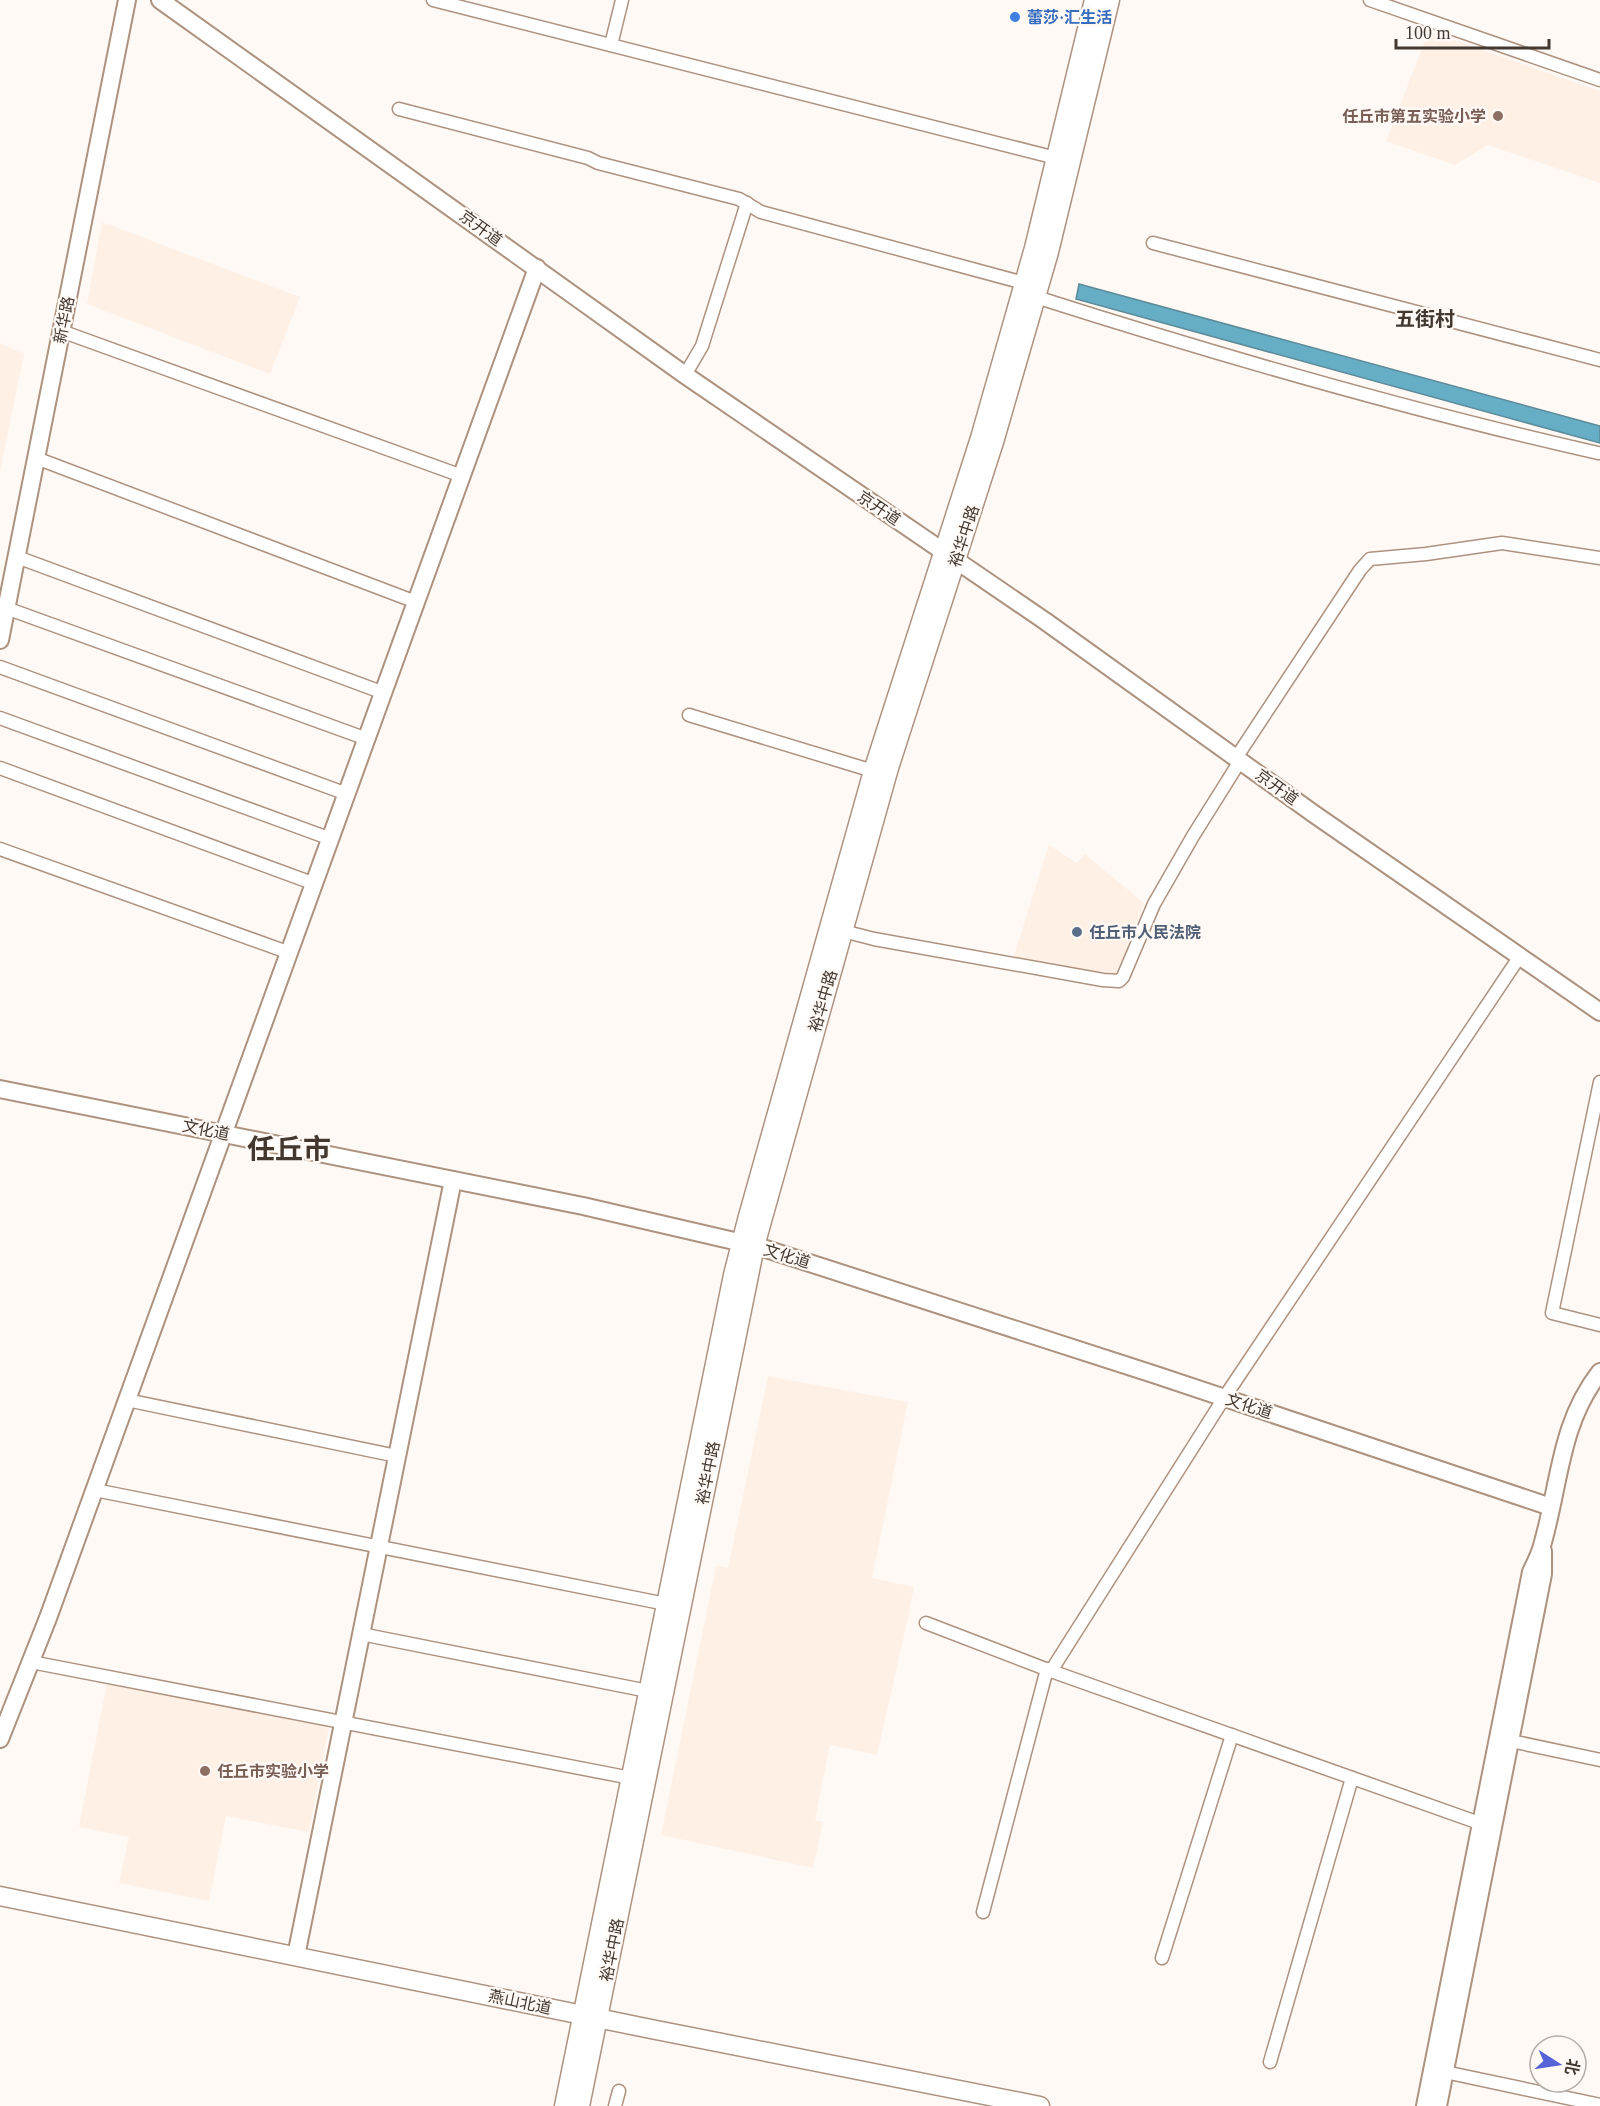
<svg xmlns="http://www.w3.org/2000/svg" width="1600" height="2106" font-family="'Times New Roman','Noto Sans SC',serif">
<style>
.built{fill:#fff0e6}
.water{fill:#66aec6;stroke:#5c8b99;stroke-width:1.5}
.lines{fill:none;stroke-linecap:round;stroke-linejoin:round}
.street-casing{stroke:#ad9280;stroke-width:15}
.secondary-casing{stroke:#ad9280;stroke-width:20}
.primary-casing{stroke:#ad9280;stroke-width:21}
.street{stroke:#fff;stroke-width:12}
.secondary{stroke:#fff;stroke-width:16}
.primary{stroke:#fff;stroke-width:18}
.shop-dot{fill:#3f7fe0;stroke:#fff9f5;stroke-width:2}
.education-dot{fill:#8d6e63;stroke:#fff9f5;stroke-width:2}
.service-dot{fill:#5c6f8a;stroke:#fff9f5;stroke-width:2}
.labels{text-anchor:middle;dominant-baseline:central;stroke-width:4.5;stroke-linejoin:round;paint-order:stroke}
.shop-label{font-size:16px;font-weight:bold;fill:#366cbe;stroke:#fff9f5;text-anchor:start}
.education-label{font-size:16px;font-weight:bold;fill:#785e54;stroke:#fff9f5;text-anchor:end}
.street-label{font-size:16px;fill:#433830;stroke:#fff9f5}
.service-label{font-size:16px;font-weight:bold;fill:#4e5e75;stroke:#fff9f5;text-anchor:start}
.quarter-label{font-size:20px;font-weight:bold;fill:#433830;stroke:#fff9f5}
.town-label{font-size:28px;font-weight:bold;fill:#433830;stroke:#fff9f5}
</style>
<rect width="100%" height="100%" fill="#fff9f5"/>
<g class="built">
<path d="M1429 31 1600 91V183L1488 145 1455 165 1386 141Z"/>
<path d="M102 222 300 297 270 374 87 304Z"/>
<path d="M0 343 24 354 0 472Z"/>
<path d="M1049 845 1077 863 1085 854 1144 903 1116 978 1012 962Z"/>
<path d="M768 1376 908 1402 872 1578 914 1587 907 1622 877 1755 830 1745 815 1820 823 1822 813 1868 661 1835 716 1566 728 1568Z"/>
<path d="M107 1683 329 1727 309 1832 226 1816 209 1901 119 1883 129 1837 79 1827Z"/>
</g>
<path class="water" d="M1079 284 1600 426V443L1076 299Z"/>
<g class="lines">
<defs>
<g id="street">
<path d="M433 0 1056 158"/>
<path d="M1370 0 1600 80"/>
<path d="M611 45 622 0"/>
<path d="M399 109 588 158 598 163 739 199 761 212 1024 283"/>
<path d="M1153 243 1600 360"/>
<path d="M1036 297C1221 356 1408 410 1598 453"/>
<path d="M61 331 462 476"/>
<path d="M685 375 702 346 747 203"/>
<path d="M36 458 416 602"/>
<path d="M17 557 384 693"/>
<path d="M6 608 367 739"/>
<path d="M0 667 347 794"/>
<path d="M689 715 873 771"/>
<path d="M0 718 331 839"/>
<path d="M1236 758 1360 570 1370 559 1426 554 1502 543 1600 558"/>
<path d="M0 768 315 884"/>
<path d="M0 849 290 953"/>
<path d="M843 931 874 939 1103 980 1119 981 1123 977 1154 904 1193 836 1240 761"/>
<path d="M1600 1082 1552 1313 1600 1325"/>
<path d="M127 1400 397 1456"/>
<path d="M95 1490 666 1604"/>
<path d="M926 1623 1051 1671 1482 1824"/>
<path d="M361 1634 648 1691"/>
<path d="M31 1662 631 1778"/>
<path d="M1051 1671 1224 1398 1520 956"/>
<path d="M1511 1741 1600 1760"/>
<path d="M983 1912 1047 1669"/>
<path d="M1162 1958 1232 1735"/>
<path d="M1270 2062 1352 1778"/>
<path d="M1445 2072 1600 2105"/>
<path d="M615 2106 619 2091"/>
</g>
<g id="secondary">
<path d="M160 0 685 375 1045 621 1314 814 1600 1012"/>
<path d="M0 640 127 0"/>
<path d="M0 1089 583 1206 760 1247 1156 1375 1551 1507"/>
<path d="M0 1739 48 1618 537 268"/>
<path d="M296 1956 453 1180"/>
<path d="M1425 2106 1531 1572C1536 1562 1541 1552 1543 1542 1560 1482 1560 1423 1600 1372"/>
<path d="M1438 2106 1543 1574V1551"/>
</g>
<g id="primary">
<path d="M0 1896 651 2029 1040 2106"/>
<path d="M564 2106 733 1275 747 1220 873 771 980 438 1034 248 1094 0"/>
<path d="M580 2106 755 1246 889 768 994 442 1049 252 1110 0"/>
</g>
</defs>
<use href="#street" class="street-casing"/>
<use href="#secondary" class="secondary-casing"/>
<use href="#primary" class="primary-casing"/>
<use href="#street" class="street"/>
<use href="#secondary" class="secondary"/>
<use href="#primary" class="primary"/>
</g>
<circle class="shop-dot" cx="1015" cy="17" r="6"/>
<g class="education-dot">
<circle cx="1498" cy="116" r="6"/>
<circle cx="205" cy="1771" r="6"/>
</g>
<circle class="service-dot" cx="1077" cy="932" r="6"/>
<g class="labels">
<g class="shop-label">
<text x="1027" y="17">蕾莎·汇生活</text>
</g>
<g class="education-label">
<text x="1486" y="116">任丘市第五实验小学</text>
<text x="217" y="1771" text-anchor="start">任丘市实验小学</text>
</g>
<g class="street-label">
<text transform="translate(481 228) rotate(36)">京开道</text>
<text transform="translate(64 320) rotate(-79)">新华路</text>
<text transform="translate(879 508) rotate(34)">京开道</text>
<text transform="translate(964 536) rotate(-72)">裕华中路</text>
<text transform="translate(1277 787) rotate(36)">京开道</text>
<text transform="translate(823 1001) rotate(-74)">裕华中路</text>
<text transform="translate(206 1130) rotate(11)">文化道</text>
<text transform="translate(787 1256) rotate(17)">文化道</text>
<text transform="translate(1249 1406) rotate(18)">文化道</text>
<text transform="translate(708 1473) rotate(-79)">裕华中路</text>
<text transform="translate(612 1950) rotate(-79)">裕华中路</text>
<text transform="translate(520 2002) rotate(12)">燕山北道</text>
</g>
<g class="service-label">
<text x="1089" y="932">任丘市人民法院</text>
</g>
<g class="quarter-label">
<text x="1425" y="319">五街村</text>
</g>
<g class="town-label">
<text x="289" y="1149">任丘市</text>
</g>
</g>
<g transform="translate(1558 2064) rotate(102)"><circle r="28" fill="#fff9f5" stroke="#b4aca6" stroke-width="1.5"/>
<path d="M0-4.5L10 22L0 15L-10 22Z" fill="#5562d8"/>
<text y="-9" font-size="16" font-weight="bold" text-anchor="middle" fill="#433830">北</text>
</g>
<path d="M1396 39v9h153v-9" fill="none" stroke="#433830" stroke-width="3"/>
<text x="1405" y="39" font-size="18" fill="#433830" stroke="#fff9f5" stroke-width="4.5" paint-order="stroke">100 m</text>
</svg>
